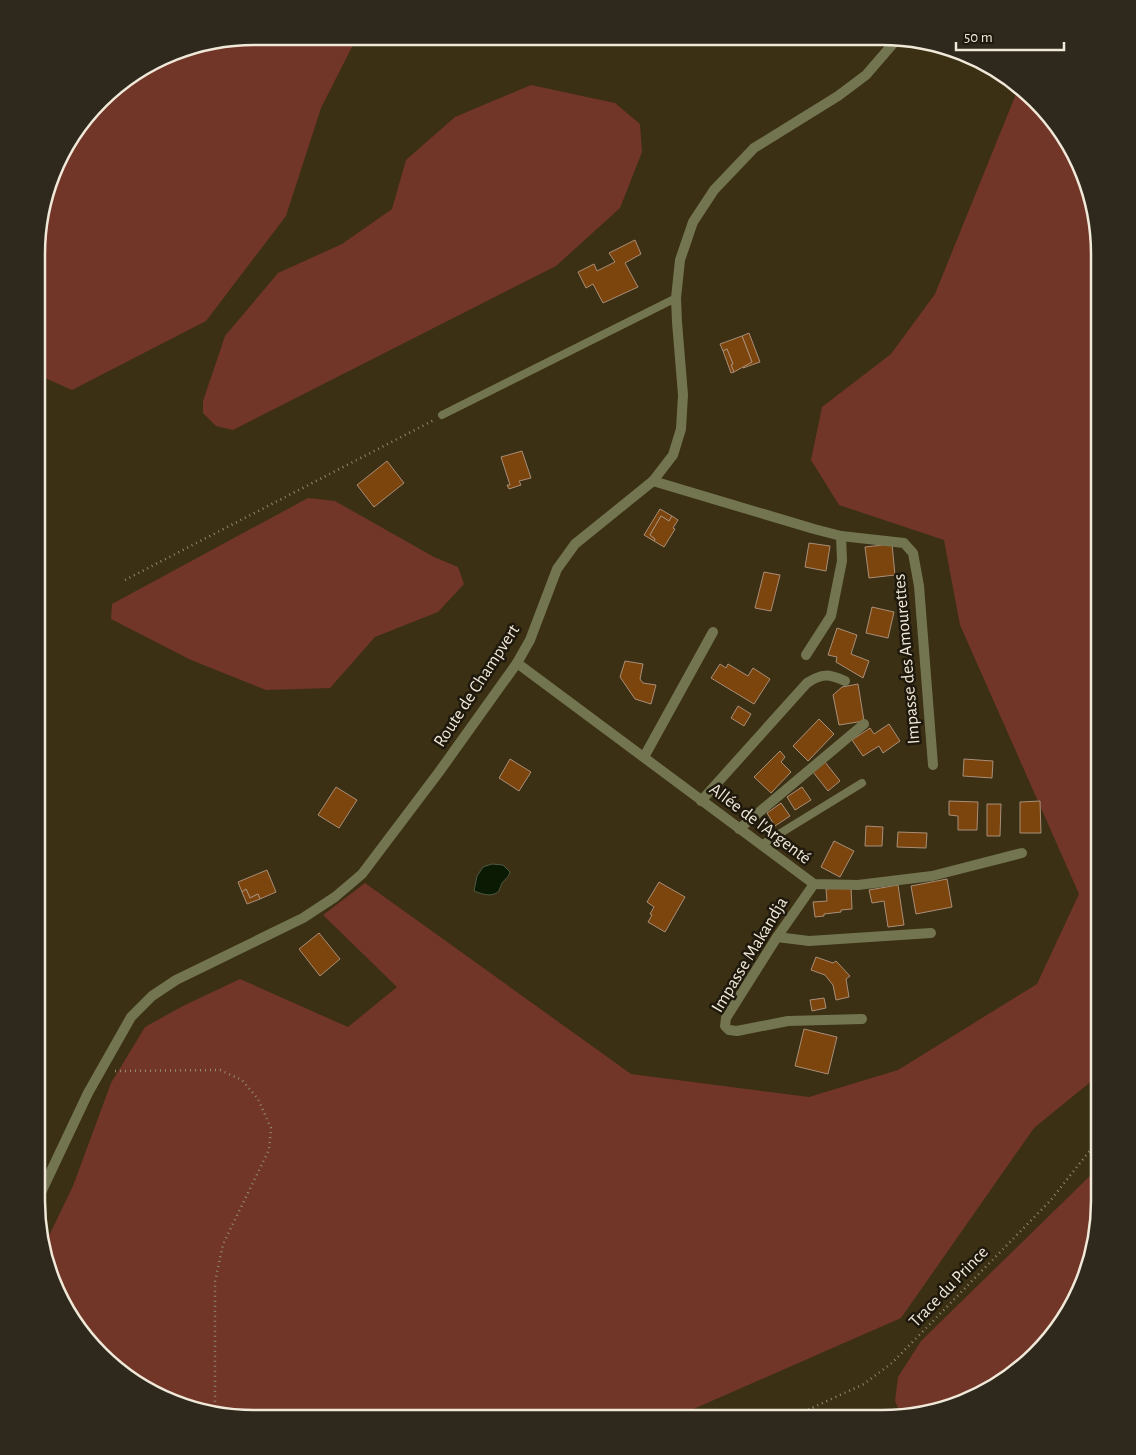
<svg xmlns="http://www.w3.org/2000/svg" width="1136" height="1455" font-family="'Alegreya Sans',sans-serif">
<style>
.green{fill:#713628}
.water{fill:#0a1a03;stroke:#4f5843}
.building{fill:#7b450d;stroke:#a98e78}
.lines{fill:none;stroke-linecap:round;stroke-linejoin:round}
.path{stroke:#938974;stroke-width:2.5;stroke-dasharray:1 4;stroke-linecap:butt}
.lane{stroke:#72754f;stroke-width:8}
.street{stroke:#72754f;stroke-width:10}
.labels{text-anchor:middle;dominant-baseline:central;stroke-width:5;stroke-linejoin:round;paint-order:stroke}
.street-label{font-size:18px;fill:#f0e8d8;stroke:#1e180d}
.rim{fill:none;stroke:#f0e8d8;stroke-width:2.5}
</style>
<rect width="100%" height="100%" fill="#3b2f14"/>
<g class="green">
<path d="M254 36 357 37 321 108 286 216 206 321 72 390 38 375V225L60 162 78 138 76 133 111 90 184 48Z"/>
<path d="M531 85 615 103 640 124 642 152 620 208 556 266 233 430 216 426 203 413V401L225 336 278 273 342 244 392 209 406 160 455 117Z"/>
<path d="M1018 89 1071 145 1092 198 1100 254 1099 1075 1034 1128 901 1318 673 1418H240L184 1407 133 1382 65 1310 44 1257 43 1248 73 1186 111 1083 145 1027 183 1006 240 979 348 1027 397 987 323 915 365 883 631 1074 809 1097 898 1070 1037 984 1079 894 960 625 944 540 839 505 811 460 822 407 891 354 935 294Z"/>
<path d="M308 498 335 501 434 557 458 567 464 584 438 612 375 637 330 688 266 690 191 660 111 619 112 604Z"/>
<path d="M1099 1167V1215L1088 1271 1063 1322 991 1390 902 1417 895 1401 898 1377 921 1341Z"/>
</g>
<path class="water" d="M492 864 503 865 510 872C508 878 506 878 502 883 501 885 500 888 499 891 492 898 482 894 474 891L477 876 483 867Z"/>
<g class="building">
<path d="M736 38H747L745 42Z"/>
<path d="M635 240 641 254 625 263 638 287 603 303 593 284 586 288 578 272 594 264 597 271 615 262 609 253Z"/>
<path d="M749 333 760 362 743 368 742 366 752 362 742 336Z"/>
<path d="M742 336 752 362 734 372 731 365 733 364 727 349 723 351 720 344Z"/>
<path d="M727 349 733 364 731 365 734 372 731 373 723 351Z"/>
<path d="M522 451 531 478 519 481 521 485 509 489 507 485H510L501 457Z"/>
<path d="M387 461 404 483 374 507 357 485Z"/>
<path d="M660 509 672 516 669 521 661 516 650 535 655 539 654 541 644 535Z"/>
<path d="M661 516 669 521 672 516 678 520 673 528 675 529 664 547 654 541 655 539 650 535Z"/>
<path d="M809 543 830 546 826 571 805 567Z"/>
<path d="M892 544 895 575 869 578 865 547Z"/>
<path d="M764 572 780 575 771 611 755 608Z"/>
<path d="M872 607 894 612 888 638 866 633Z"/>
<path d="M837 628 857 635 851 654 869 661 863 678 836 662 837 657 828 655Z"/>
<path d="M625 661 643 664 640 679 643 683 656 685 651 704 635 699 620 677Z"/>
<path d="M720 664 726 668 728 664 748 676 753 668 770 679 754 704 711 678Z"/>
<path d="M858 684 864 721 839 725 833 695 842 687Z"/>
<path d="M738 706 751 714 744 726 731 718Z"/>
<path d="M819 719 834 734 808 761 793 746Z"/>
<path d="M889 724 900 741 883 753 879 746 863 756 852 740 870 728 874 734Z"/>
<path d="M780 751 785 757 781 762 791 772 771 793 754 777Z"/>
<path d="M510 759 531 772 519 791 499 778Z"/>
<path d="M964 759 993 761 992 778 963 776Z"/>
<path d="M825 762 840 781 828 791 813 772Z"/>
<path d="M336 787 357 800 339 828 318 815Z"/>
<path d="M802 787 811 800 795 810 787 797Z"/>
<path d="M949 801 978 802 977 830H958V816L949 815Z"/>
<path d="M1040 801 1041 833H1020V802Z"/>
<path d="M781 803 790 816 775 826 767 813Z"/>
<path d="M987 804H1001L1000 836H987Z"/>
<path d="M866 826 883 827 882 846H865Z"/>
<path d="M898 832 927 833 926 848 897 847Z"/>
<path d="M834 841 854 851 840 877 821 867Z"/>
<path d="M267 870 276 892 260 899 258 894 250 898 246 889 242 892 238 882Z"/>
<path d="M947 879 952 907 916 914 911 886Z"/>
<path d="M659 882 685 897 665 932 648 922 652 915 650 914 654 907 647 902Z"/>
<path d="M898 885 904 925 888 927 884 901 872 903 869 890Z"/>
<path d="M851 887 852 909 841 910V912L824 914V916L815 917 813 902 827 901 826 889Z"/>
<path d="M246 889 250 898 258 894 260 899 247 904 242 892Z"/>
<path d="M319 933 340 959 320 976 299 949Z"/>
<path d="M816 957 833 963 836 961 850 976 846 979 849 997 836 1000 833 985 825 975 811 970Z"/>
<path d="M824 998 826 1008 812 1011 810 1000Z"/>
<path d="M804 1029 837 1037 828 1074 795 1066Z"/>
</g>
<g class="lines">
<g class="path">
<path d="M125 580 434 420"/>
<path d="M115 1071 220 1070 242 1080 258 1099 271 1128 269 1150 223 1244 215 1282V1413"/>
<path d="M790 1418 864 1384 892 1363 1050 1201 1099 1139"/>
</g>
<g class="lane">
<path d="M442 415 676 298"/>
<path d="M761 845 862 783"/>
</g>
<g class="street">
<path d="M653 481 814 529 841 536 904 543 913 553 919 586 933 765"/>
<path d="M806 655 831 616 842 561 841 536"/>
<path d="M517 663 814 884 858 885 932 876 1022 853"/>
<path d="M644 757 713 632"/>
<path d="M701 801 807 683C822 673 829 674 845 681"/>
<path d="M739 829 864 724"/>
<path d="M814 884 777 937 726 1018 725 1026 729 1030 737 1031 788 1021 862 1019"/>
<path d="M777 937 809 941 931 933"/>
<path d="M36 1203 88 1093 131 1017 152 996 176 980 303 918 335 897 362 874 439 772 517 663 530 640 557 569 575 544 653 481 673 455 681 429 683 395 677 322 676 298 680 260 693 222 714 190 754 148 838 96 866 75 898 38"/>
</g>
</g>
<g class="labels">
<g class="street-label">
<text transform="translate(907 659) rotate(-95)">Impasse des Amourettes</text>
<text transform="translate(477 686) rotate(-57)">Route de Champvert</text>
<text transform="translate(760 824) rotate(37)">Allée de l'Argenté</text>
<text transform="translate(750 955) rotate(-59)">Impasse Makandja</text>
<text transform="translate(949 1287) rotate(-46)">Trace du Prince</text>
</g>
</g>
<path d="M0 0H1136V1455H0ZM254 45H882A209 209 0 0 1 1091 254V1201A209 209 0 0 1 882 1410H254A209 209 0 0 1 45 1201V254A209 209 0 0 1 254 45Z" fill="#2f291d" fill-rule="evenodd"/>
<path class="rim" d="M254 45H882A209 209 0 0 1 1091 254V1201A209 209 0 0 1 882 1410H254A209 209 0 0 1 45 1201V254A209 209 0 0 1 254 45Z"/>
<path d="M956 42v8h108v-8" fill="none" stroke="#f0e8d8" stroke-width="2.5"/>
<text x="964" y="42" font-size="15" fill="#f0e8d8" stroke="#1e180d" stroke-width="4" paint-order="stroke">50 m</text>
</svg>
